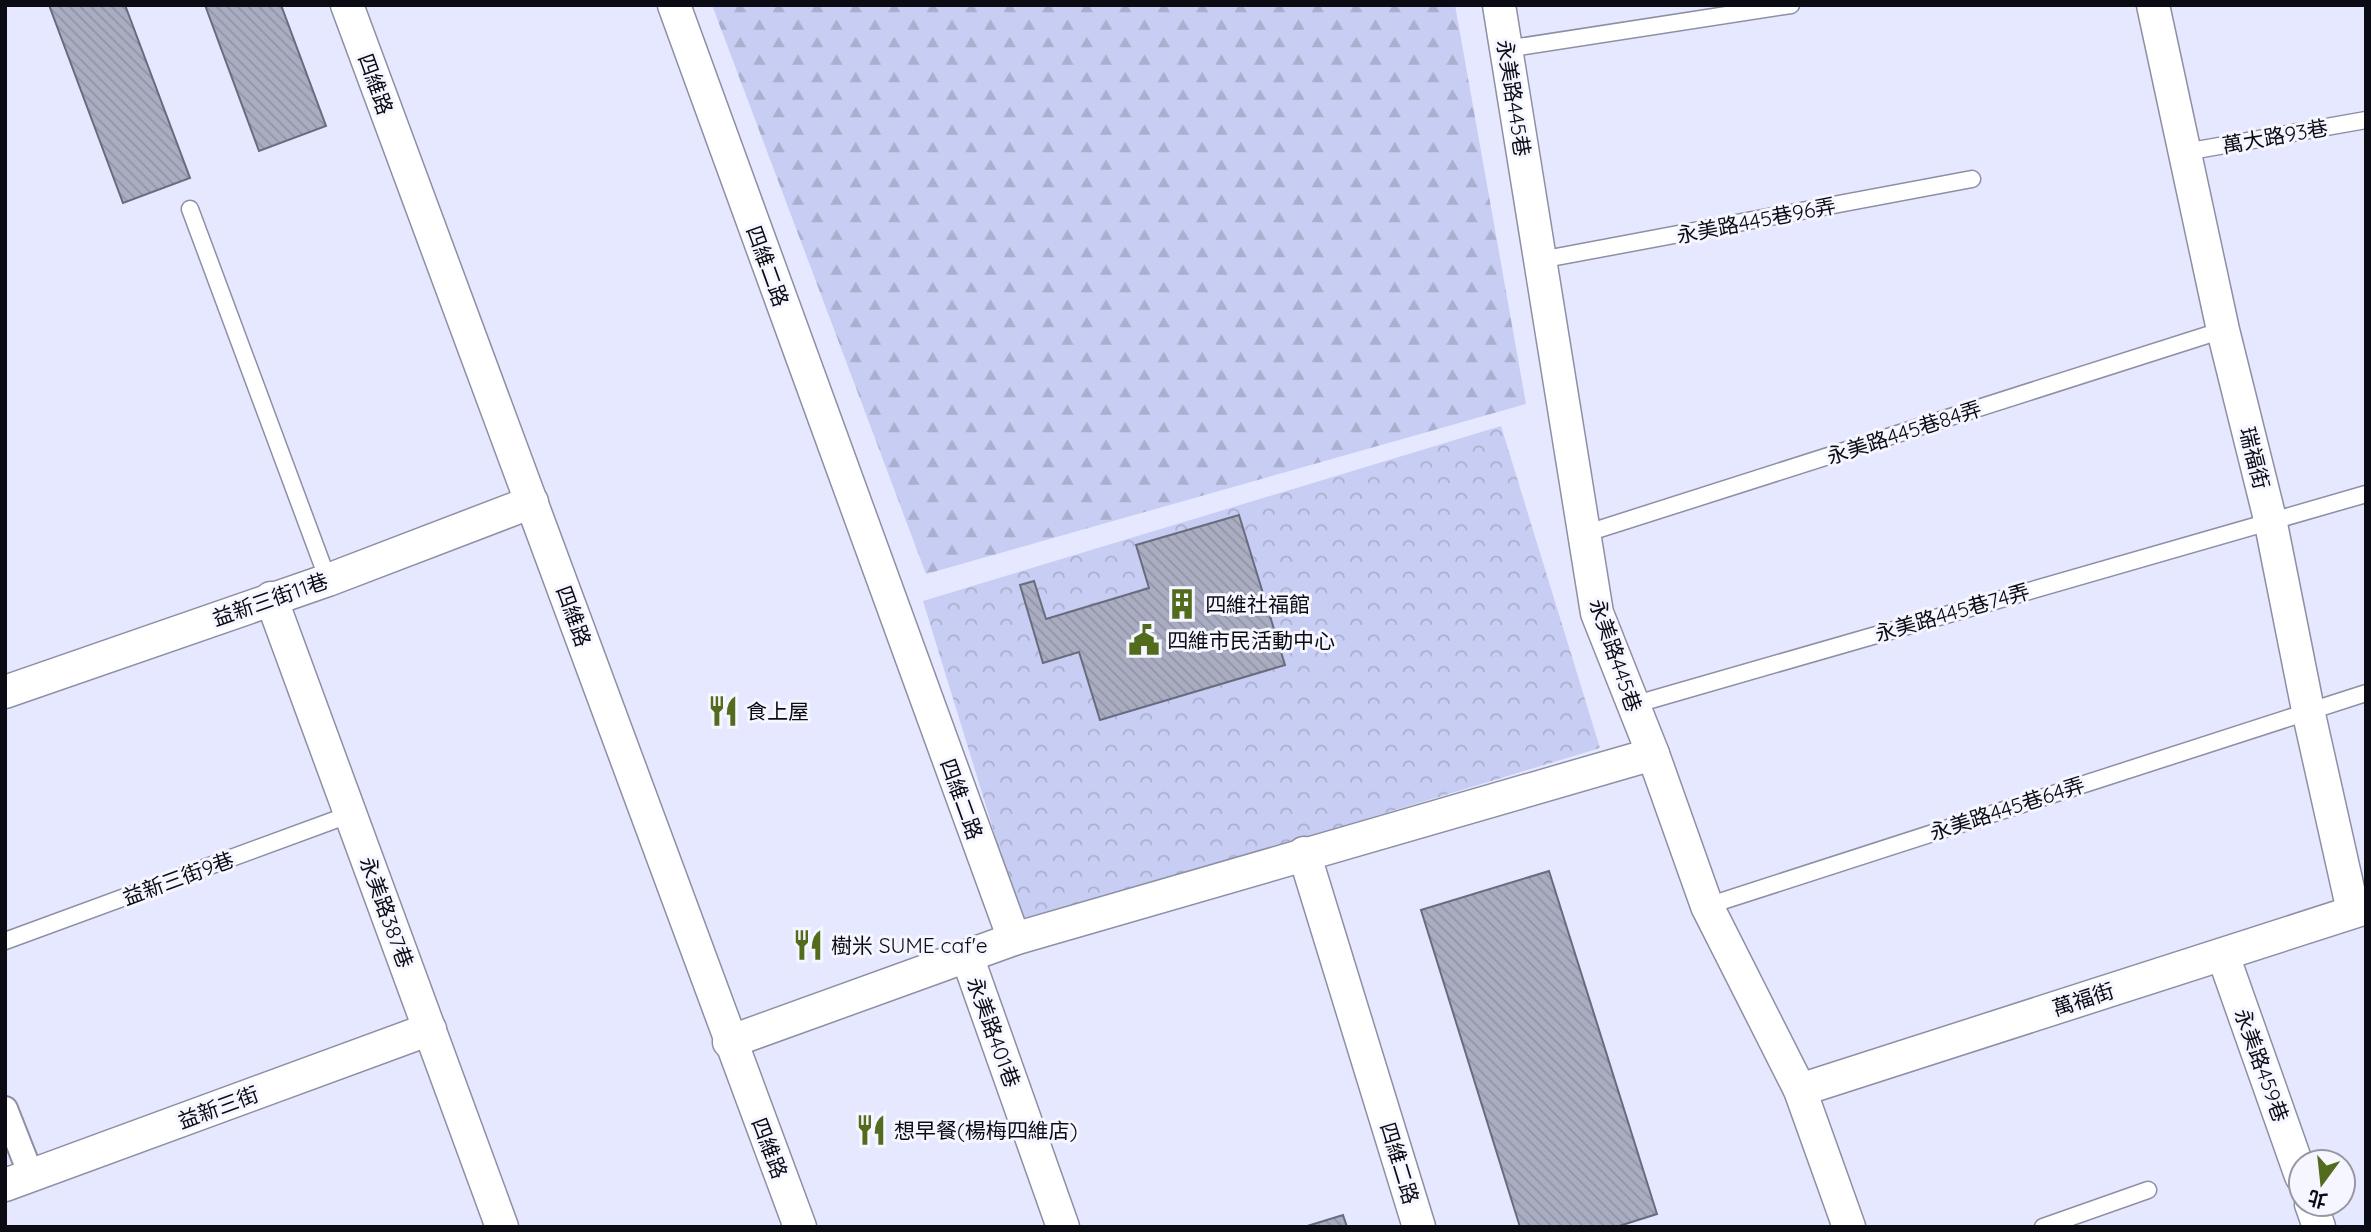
<svg xmlns="http://www.w3.org/2000/svg" width="2371" height="1232" font-family="Quicksand,'Noto Sans TC',sans-serif">
<style>
.forest{fill:url(#forest-firs)}
.park{fill:url(#park-crowns)}
.building{fill:url(#building-back-hatch);stroke:#696c7f;stroke-width:2}
.lines{fill:none;stroke-linecap:round;stroke-linejoin:round}
.service-casing{stroke:#8d90a4;stroke-width:19}
.pedestrian-casing{stroke:#8d90a4;stroke-width:28}
.minor-casing{stroke:#8d90a4;stroke-width:35}
.service{stroke:#fff;stroke-width:16}
.pedestrian{stroke:#fff;stroke-width:24}
.minor{stroke:#fff;stroke-width:32}
.labels{text-anchor:middle;dominant-baseline:central;stroke-width:6;stroke-linejoin:round;paint-order:stroke}
.street-label{font-size:21px;fill:#0b0c13;stroke:#f5f6ff}
.poi-label{font-size:21px;fill:#0b0c13;stroke:#f5f6ff;text-anchor:start}
</style>
<defs>
<pattern id="forest-firs" width="22" height="20" patternUnits="userSpaceOnUse" patternTransform="scale(1.75)"><rect width="22" height="20" fill="#c8cdf3"/><path d="M5 1l3.5 6h-7zM16 11l3.5 6h-7z" fill="#aaafcf"/></pattern>
<pattern id="park-crowns" width="20" height="18" patternUnits="userSpaceOnUse" patternTransform="scale(1.75)"><rect width="20" height="18" fill="#c8cdf3"/><path d="M2 6a3 3 0 1 1 6 0M12 15a3 3 0 1 1 6 0" fill="none" stroke="#aaafcf"/></pattern>
<pattern id="building-back-hatch" width="6" height="6" patternUnits="userSpaceOnUse" patternTransform="scale(1.75)"><rect width="6" height="6" fill="#aaadc1"/><path d="M-1 5l2 2M0 0l6 6M5-1l2 2" fill="none" stroke="#9194a5"/></pattern>
</defs>
<rect width="100%" height="100%" fill="#e5e8fe"/>
<path class="forest" d="M712 5H1455L1526 404 926 574Z"/>
<path class="park" d="M1501 426 1600 748 1022 923 923 601Z"/>
<g class="building">
<path d="M49 5H125L190 178 123 203Z"/>
<path d="M205 5H281L326 126 259 151Z"/>
<path d="M1239 515 1285 665 1100 720 1079 652 1043 663 1020 585 1034 581 1046 619 1149 588 1136 545Z"/>
<path d="M1549 871 1657 1214 1616 1227H1520L1421 910Z"/>
<path d="M1343 1215 1347 1227H1304Z"/>
</g>
<g class="lines">
<defs>
<g id="service">
<path d="M1506 49 1791 5"/>
<path d="M2185 152 2366 120"/>
<path d="M190 209 328 580"/>
<path d="M1540 260 1972 179"/>
<path d="M1584 534 2223 330"/>
<path d="M1633 705 2366 494"/>
<path d="M1707 906 2366 693"/>
<path d="M5 941 351 814"/>
<path d="M2043 1227 2148 1190"/>
</g>
<path id="pedestrian" d="M5 1109 31 1175"/>
<g id="minor">
<path d="M347 5 800 1227"/>
<path d="M674 5 1014 939 1653 754"/>
<path d="M1499 5 1597 613 1653 754 1707 906 1800 1090 1849 1227"/>
<path d="M2153 5 2223 330 2270 519 2308 710 2353 911"/>
<path d="M271 598 502 1227"/>
<path d="M5 692 328 580 532 502"/>
<path d="M1304 853 1419 1227"/>
<path d="M2223 955 2301 1176"/>
<path d="M967 956 1063 1227"/>
<path d="M729 1042 1014 939"/>
<path d="M1800 1090 2366 908"/>
<path d="M5 1185 430 1029"/>
<path d="M2311 1204 2319 1227"/>
</g>
</defs>
<use href="#service" class="service-casing"/>
<use href="#pedestrian" class="pedestrian-casing"/>
<use href="#minor" class="minor-casing"/>
<use href="#service" class="service"/>
<use href="#pedestrian" class="pedestrian"/>
<use href="#minor" class="minor"/>
</g>
<defs>
<symbol id="building-bare" viewBox="-9 -9 18 18"><path d="M-4-6H4V6H1V3H-1V6H-4ZM-2.5-4.3h1.7v1.8h-1.7ZM.8-4.3h1.7v1.8H.8ZM-2.5-1h1.7V.8h-1.7ZM.8-1h1.7V.8H.8Z" fill="#536b1c" stroke="#f5f6ff" stroke-width="2.5" paint-order="stroke"/></symbol>
<symbol id="civic-bare" viewBox="-9 -9 18 18"><path d="M-.6-6.5H3V-4.5H.6V-3L4-1V1h2V6H-6V1h2V-1L-.6-3ZM-1.2 2.5V6h2.4V2.5Z" fill="#536b1c" stroke="#f5f6ff" stroke-width="2.5" paint-order="stroke"/></symbol>
<symbol id="restaurant-bare" viewBox="-9 -9 18 18"><path d="M-5-6h1v4h1v-4h1v4h1v-4h1v5L-1.5 .5V6h-2V.5L-5-1ZM5-6V6H3V1.5H1.5Q1.5-4 5-6Z" fill="#536b1c" stroke="#f5f6ff" stroke-width="2.5" paint-order="stroke"/></symbol>
</defs>
<g fill-rule="evenodd">
<use href="#building-bare" x="1160" y="582" width="44" height="44"/>
<use href="#civic-bare" x="1122" y="618" width="44" height="44"/>
<use href="#restaurant-bare" x="701" y="689" width="44" height="44"/>
<use href="#restaurant-bare" x="786" y="923" width="44" height="44"/>
<use href="#restaurant-bare" x="849" y="1108" width="44" height="44"/>
</g>
<g class="labels">
<g class="street-label">
<text transform="translate(376 84) rotate(70)">四維路</text>
<text transform="translate(1514 98) rotate(81)">永美路445巷</text>
<text transform="translate(2275 136) rotate(-10)">萬大路93巷</text>
<text transform="translate(1756 220) rotate(-11)">永美路445巷96弄</text>
<text transform="translate(768 266) rotate(70)">四維二路</text>
<text transform="translate(1904 432) rotate(-18)">永美路445巷84弄</text>
<text transform="translate(2255 458) rotate(76)">瑞福街</text>
<text transform="translate(270 599) rotate(-19)">益新三街11巷</text>
<text transform="translate(1952 612) rotate(-16)">永美路445巷74弄</text>
<text transform="translate(574 616) rotate(70)">四維路</text>
<text transform="translate(1616 655) rotate(71)">永美路445巷</text>
<text transform="translate(962 799) rotate(70)">四維二路</text>
<text transform="translate(2007 808) rotate(-18)">永美路445巷64弄</text>
<text transform="translate(178 878) rotate(-20)">益新三街9巷</text>
<text transform="translate(387 912) rotate(70)">永美路387巷</text>
<text transform="translate(2083 999) rotate(-18)">萬福街</text>
<text transform="translate(994 1032) rotate(70)">永美路401巷</text>
<text transform="translate(2262 1065) rotate(70)">永美路459巷</text>
<text transform="translate(218 1107) rotate(-20)">益新三街</text>
<text transform="translate(770 1148) rotate(69)">四維路</text>
<text transform="translate(1400 1163) rotate(73)">四維二路</text>
</g>
<g class="poi-label">
<text x="1205" y="604">四維社福館</text>
<text x="1167" y="640">四維市民活動中心</text>
<text x="746" y="711">食上屋</text>
<text x="831" y="945">樹米 SUME caf'e</text>
<text x="894" y="1130">想早餐(楊梅四維店)</text>
</g>
</g>
<rect width="2371" height="1232" fill="none" stroke="#0b0c13" stroke-width="14"/>
<g transform="translate(2322 1183) rotate(195)"><circle r="33" fill="#f5f6ff" stroke="#9798a1" stroke-width="2"/>
<path d="M0-5L12 26L0 18L-12 26Z" fill="#536b1c"/>
<text y="-10" font-size="19" font-weight="bold" text-anchor="middle" fill="#0b0c13">北</text>
</g>
</svg>
